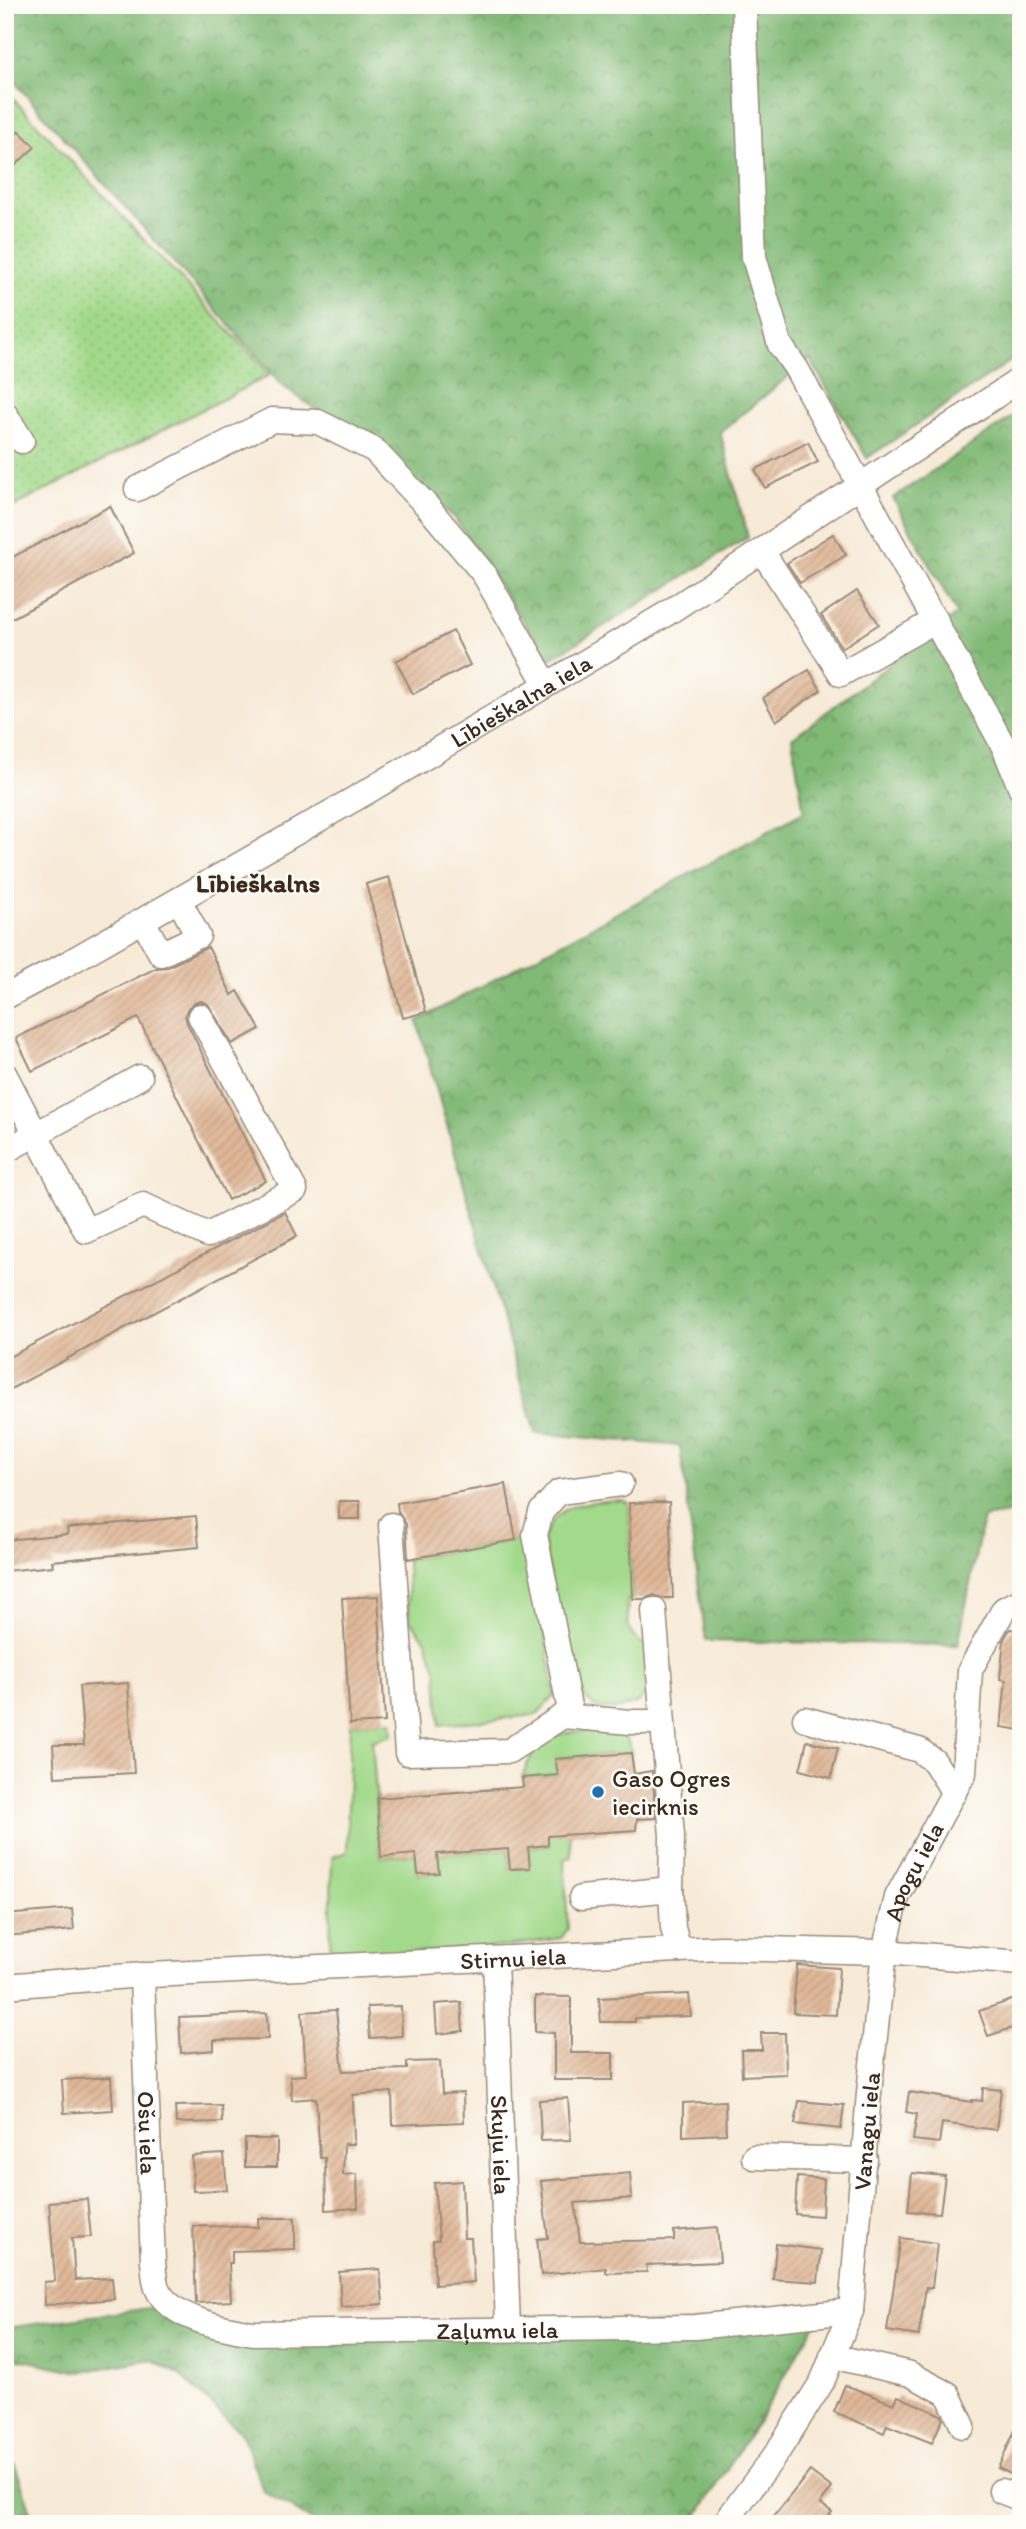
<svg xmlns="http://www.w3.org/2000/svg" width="1026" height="2529" font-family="Itim,sans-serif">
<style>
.green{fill:#a2d98a;stroke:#6e8254;stroke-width:2}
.forest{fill:url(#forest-crowns);stroke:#5e724a;stroke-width:2}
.garden{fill:url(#garden-dots);stroke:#6e8254;stroke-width:2}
.building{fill:url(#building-hatch)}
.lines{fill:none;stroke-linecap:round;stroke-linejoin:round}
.minor-casing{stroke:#998a7a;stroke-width:27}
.minor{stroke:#fff;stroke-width:24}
.poi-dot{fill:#1f6fb2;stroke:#fdfcf7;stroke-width:2.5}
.labels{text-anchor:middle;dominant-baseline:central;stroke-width:5;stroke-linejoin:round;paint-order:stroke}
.street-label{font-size:24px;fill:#3b2a1e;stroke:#fdfcf7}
.poi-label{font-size:24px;fill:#3b2a1e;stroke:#fdfcf7;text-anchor:start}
.neighbourhood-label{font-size:26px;font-weight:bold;fill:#3b2a1e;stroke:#fdfcf7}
</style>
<defs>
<pattern id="forest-crowns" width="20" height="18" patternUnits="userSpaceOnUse" patternTransform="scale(1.75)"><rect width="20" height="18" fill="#81b976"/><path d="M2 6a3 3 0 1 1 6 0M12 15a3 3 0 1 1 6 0" fill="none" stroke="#6b9760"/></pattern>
<pattern id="garden-dots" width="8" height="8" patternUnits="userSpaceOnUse" patternTransform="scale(1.75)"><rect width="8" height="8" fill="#a2d98a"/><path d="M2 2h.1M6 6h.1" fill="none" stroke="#8cba77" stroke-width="1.8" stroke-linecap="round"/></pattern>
<pattern id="building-hatch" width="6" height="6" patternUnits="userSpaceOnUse" patternTransform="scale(1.75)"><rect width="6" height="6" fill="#e0b899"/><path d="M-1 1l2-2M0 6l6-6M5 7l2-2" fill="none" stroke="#c19e83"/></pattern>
</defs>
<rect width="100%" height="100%" fill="#fdfcf7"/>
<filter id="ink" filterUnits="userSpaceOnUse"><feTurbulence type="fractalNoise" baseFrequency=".0143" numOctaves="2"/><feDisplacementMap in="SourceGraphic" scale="14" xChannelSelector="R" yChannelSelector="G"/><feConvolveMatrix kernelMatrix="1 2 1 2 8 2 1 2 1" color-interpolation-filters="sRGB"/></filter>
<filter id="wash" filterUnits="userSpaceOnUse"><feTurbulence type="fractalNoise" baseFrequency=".00686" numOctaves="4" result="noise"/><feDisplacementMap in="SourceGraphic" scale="28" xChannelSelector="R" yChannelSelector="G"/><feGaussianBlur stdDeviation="1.57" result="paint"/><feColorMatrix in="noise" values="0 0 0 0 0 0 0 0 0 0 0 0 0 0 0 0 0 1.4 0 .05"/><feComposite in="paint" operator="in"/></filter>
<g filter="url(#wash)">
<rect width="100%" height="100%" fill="#f7ead7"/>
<g class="green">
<path d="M621 1500 629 1503 633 1599 627 1600C629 1623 624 1639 649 1645L651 1686 639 1702 617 1710 595 1707 582 1695 567 1666 543 1539C558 1500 584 1503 621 1500Z"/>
<path d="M516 1540 530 1545 555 1695 536 1715 440 1725 437 1672 426 1640 409 1619 407 1559Z"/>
<path d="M391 1721 392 1735 372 1741 381 1857 416 1854 418 1874 438 1873 437 1854 508 1849 510 1869 529 1868 528 1847 548 1845 547 1828 570 1835 571 1857 564 1859 568 1929 561 1938 509 1946 337 1957 330 1946 332 1857 347 1852 350 1724Z"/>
<path d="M610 1728C622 1735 630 1739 631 1753L556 1759 558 1775 522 1778C539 1726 565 1734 610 1728Z"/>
</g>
<g class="forest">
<path d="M5 5H1021V354L867 458 810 359 720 432 748 537 549 660 454 517 367 446 283 386 5 71Z"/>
<path d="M1021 411V1512L983 1518 958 1645 706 1641 680 1446 535 1433 417 1021 804 812 792 738 957 614 893 498Z"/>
<path d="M157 2307 213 2333 817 2321 760 2418 692 2524H317L263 2491 242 2434 181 2375 151 2359 80 2372 5 2356V2328Z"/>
<path d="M5 2458 15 2465 35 2524H5Z"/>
</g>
<path class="garden" d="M5 90 270 375 5 511Z"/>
<g id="blocks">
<g class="building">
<path d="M19 131 35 147 5 175V144Z"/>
<path d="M808 442 818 462 765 488 755 470Z"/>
<path d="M110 506 134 553 5 622V561Z"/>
<path d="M833 534 846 555 800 583 787 563Z"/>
<path d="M857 591 879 624 842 648 821 615Z"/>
<path d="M453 631 470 665 413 694 396 661Z"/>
<path d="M809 670 821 690 776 721 763 698Z"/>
<path d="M389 877 426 1012 403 1018 366 884Z"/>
<path d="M208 947 232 995 238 991 260 1029 232 1044 208 1004 201 1001 194 1003 188 1008 185 1015 187 1023 266 1181 228 1200 138 1018 32 1071 16 1038 156 968 168 967Z"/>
<path d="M285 1212 297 1236 5 1392V1359Z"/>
<path d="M506 1484 516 1540 408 1559 406 1524 398 1512 397 1503Z"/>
<rect x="339" y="1501" width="21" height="18"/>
<path d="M669 1502 673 1598H662L654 1595 644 1599H633L629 1503Z"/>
<path d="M196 1516 199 1547 52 1561 53 1566 5 1571V1540L68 1534 67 1528Z"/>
<path d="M378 1596 385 1722 350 1724 342 1598Z"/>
<path d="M1010 1629 1021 1631V1730L1001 1727 1006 1680 1000 1679 1004 1639Z"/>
<path d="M128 1683 134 1773 55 1777 53 1745H84L79 1686Z"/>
<path d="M807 1741 838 1748 831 1778 800 1770Z"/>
<path d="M631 1753 634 1774 652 1771 656 1818 637 1819 636 1830 548 1836V1845L528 1847 530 1868 510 1869 508 1849 437 1854 439 1873 418 1874 416 1854 381 1857 377 1798 523 1787 522 1778 558 1775 555 1759Z"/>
<path d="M72 1909 74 1930 5 1936V1915Z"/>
<path d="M797 1965 839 1968 836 2015 793 2013Z"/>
<path d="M689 1994 691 2016 635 2018V2022H601L599 1998Z"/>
<path d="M535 1996 571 1997V2053H613V2080H554V2033L535 2032Z"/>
<path d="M1021 1997V2025L988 2036 979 2011Z"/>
<path d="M461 2002 463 2031 437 2034 435 2004Z"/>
<path d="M401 2006 402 2036 370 2038 367 2007Z"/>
<path d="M336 2010 343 2071 407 2069V2062L440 2061 442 2094 463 2093 464 2122 393 2125 392 2092 353 2095 354 2144H344L343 2175 357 2174 358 2208 326 2210 325 2158H320L316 2098 292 2100 290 2076 306 2075 302 2012Z"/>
<path d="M267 2013 268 2039 214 2040V2050L181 2053 179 2017Z"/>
<path d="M761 2033H785L786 2074 742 2076 741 2050H762Z"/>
<path d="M111 2077 113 2110 64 2113 62 2080Z"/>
<path d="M983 2088 1001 2090 996 2130 942 2123 939 2143 913 2140 917 2114 906 2112 909 2092 972 2102V2100L982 2101Z"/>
<path d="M568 2098 571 2140 541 2141 539 2100Z"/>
<path d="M725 2101 726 2134 683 2136V2103Z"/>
<path d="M799 2101 844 2105 841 2129 795 2124Z"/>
<path d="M221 2105 222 2122 176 2123 175 2106Z"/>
<rect x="245" y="2139" width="32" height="28"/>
<path d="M224 2154 227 2190 193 2191 192 2156Z"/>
<path d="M630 2173 632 2198 575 2203 580 2242 674 2240V2231L717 2227 720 2262 646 2265 647 2272 606 2273V2268L541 2275 537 2239 548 2238 541 2181Z"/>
<path d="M912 2173 945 2176 940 2213 908 2211Z"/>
<path d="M797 2177 824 2179 822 2216 795 2214Z"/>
<path d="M462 2181 464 2238H471L474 2282 435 2285 433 2241 439 2240 434 2183Z"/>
<path d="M87 2199 91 2237 72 2238 75 2280 112 2278 114 2299 45 2305 44 2282 55 2281 49 2202Z"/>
<path d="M258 2218H295V2249L232 2251V2263H229L231 2301 196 2303 193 2226 258 2227Z"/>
<path d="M901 2238 937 2243 932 2288 926 2287 919 2336 887 2331Z"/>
<path d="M776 2244 821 2250 818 2282 773 2279Z"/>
<path d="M380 2269 383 2304 341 2307 339 2272Z"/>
<path d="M845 2385 894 2404 898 2396 941 2415 943 2418 932 2443 887 2425 884 2433 834 2412Z"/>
<path d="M1021 2417V2479L998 2468Z"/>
<path d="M810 2471 832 2488 820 2503 832 2512 822 2524H782L773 2517Z"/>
</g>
</g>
</g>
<g filter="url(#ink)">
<use href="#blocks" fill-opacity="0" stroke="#998a7a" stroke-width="2"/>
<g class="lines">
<defs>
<g id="minor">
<path d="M744 5 754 257 780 345 796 368 1004 747 1021 789"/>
<path d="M5 414 22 441"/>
<path d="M137 489 272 420 318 422 374 450 427 506 484 574 546 684"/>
<path d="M762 551 841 674 936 620"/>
<path d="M143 921 161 954 198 936 179 900"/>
<path id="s1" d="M5 997 63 966 363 794 666 614 1021 379"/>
<path d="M5 1075 86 1231 143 1205 208 1235 295 1190 200 1016"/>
<path d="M5 1151 140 1077"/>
<path d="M391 1525 407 1753 509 1751 563 1716 630 1722H662"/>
<path d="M654 1610 672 1836 671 1889"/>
<path d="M571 1716 535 1535 541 1512 559 1492 621 1484"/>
<path d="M805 1719 919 1750 934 1761 954 1793"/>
<path d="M581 1898 671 1889 673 1928 679 1950"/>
<path id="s2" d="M495 1959 508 2328"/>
<path id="s3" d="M142 1975 153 2261C154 2269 154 2280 157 2288 170 2319 223 2328 253 2333L695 2327 851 2311"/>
<path id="s4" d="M5 1986 129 1976 721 1948 884 1952 1021 1963"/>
<path d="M754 2157 865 2160"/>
<path d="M832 2356 910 2374 948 2394 963 2426"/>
<path d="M1001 2491 1021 2499"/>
<path id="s5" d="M724 2524 776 2454 822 2382 851 2311 869 2093 884 1952 897 1897 964 1773 970 1670 1004 1609 1021 1601"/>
</g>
</defs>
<use href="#minor" class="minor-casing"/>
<use href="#minor" class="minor"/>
</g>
</g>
<circle class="poi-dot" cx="598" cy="1792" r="7"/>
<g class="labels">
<g class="street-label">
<text stroke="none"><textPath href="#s1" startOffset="595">Lībieškalna iela</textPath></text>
<text stroke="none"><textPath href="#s5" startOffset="696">Apogu iela</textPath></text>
<text stroke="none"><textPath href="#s4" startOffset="509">Stirnu iela</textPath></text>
<text stroke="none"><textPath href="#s5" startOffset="430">Vanagu iela</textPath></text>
<text stroke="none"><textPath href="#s3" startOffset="158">Ošu iela</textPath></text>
<text stroke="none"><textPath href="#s2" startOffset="186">Skuju iela</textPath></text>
<text stroke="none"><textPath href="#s3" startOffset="668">Zaļumu iela</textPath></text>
</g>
<g class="poi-label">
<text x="612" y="1778">Gaso Ogres<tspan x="612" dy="28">iecirknis</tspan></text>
</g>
<g class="neighbourhood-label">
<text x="258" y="883">Lībieškalns</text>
</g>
</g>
<rect width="1026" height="2529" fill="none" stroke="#fdfcf7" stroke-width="28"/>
</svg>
